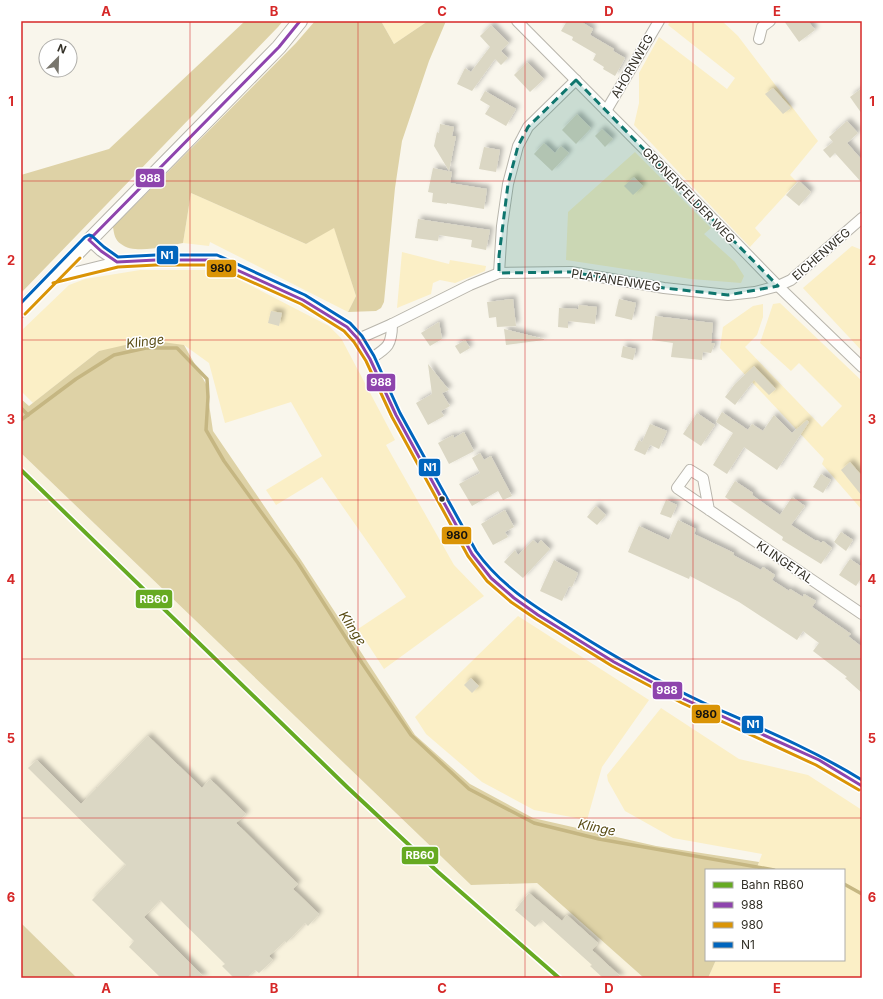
<svg xmlns="http://www.w3.org/2000/svg" width="883" height="999" font-family="Inter,sans-serif">
<style>
.built{fill:#f8f2dd}
.green{fill:#fbefc6}
.forest{fill:#ded2a6}
.lines{fill:none;stroke-linecap:round;stroke-linejoin:round}
.stream{stroke:#c5b682;stroke-width:3.5}
.building{fill:#dbd7c4;filter:url(#shadow)}
.minor-casing{stroke:#b8b5ac;stroke-width:12}
.secondary-casing{stroke:#b8b5ac;stroke-width:16}
.minor{stroke:#fefefc;stroke-width:10}
.secondary{stroke:#fefefc;stroke-width:14}
.bus-1-casing{stroke:#fff;stroke-width:6}
.bus-2-casing{stroke:#fff;stroke-width:6}
.bus-3-casing{stroke:#fff;stroke-width:6}
.bus-1{stroke:#8e44ad;stroke-width:3}
.bus-2{stroke:#da9406;stroke-width:3}
.bus-3{stroke:#0065bd;stroke-width:3}
.rail-1-casing{stroke:#fff;stroke-width:7}
.rail-1{stroke:#6a2;stroke-width:4}
.marked{fill:#0f766e;fill-opacity:0.2;stroke:#0f766e;stroke-width:3;stroke-dasharray:8 5;stroke-linejoin:round}
.grid{fill:none;stroke:#d62828;stroke-width:1;stroke-opacity:0.55}
.bus-dot{fill:#343128;stroke:#fff;stroke-width:1.5}
.labels{text-anchor:middle;dominant-baseline:central;stroke-width:3;stroke-linejoin:round;paint-order:stroke}
.street-label{font-size:12px;fill:#343128;stroke:#fff}
.water-label{font-size:13px;font-style:italic;fill:#594c14;stroke:#fff}
.line-badge{stroke:#fff;stroke-width:1.5}
.badge-label{font-size:11px;text-anchor:middle;font-weight:bold;fill:#fff}
.pale-badge-label{font-size:11px;text-anchor:middle;font-weight:bold;fill:#111}
.neatline{fill:none;stroke:#d62828;stroke-width:1.5}
.grid-label{font-size:13px;text-anchor:middle;font-weight:bold;fill:#d62828}
</style>
<defs>
<filter id="shadow"><feDropShadow dx="3.5" dy="-3.5" stdDeviation="2" flood-color="#0004"/></filter>
</defs>
<rect width="100%" height="100%" fill="#f9f6ec"/>
<path class="built" d="M21 453 471 885 537 883 644 978H77L21 923Z"/>
<g class="green">
<path d="M381 21H428L394 44Z"/>
<path d="M670 21H722L738 36 818 141 790 175 797 182 755 228 761 235 750 247 634 125 639 103V73L659 37 727 89 735 78 668 25Z"/>
<path d="M635 152 711 228 704 234 735 262 744 276 741 283 691 279 566 260 568 212Z"/>
<path d="M191 193 306 244 334 227 356 296 348 312 210 242 209 246 183 243Z"/>
<path d="M852 246 862 250V351L803 288Z"/>
<path d="M402 252 449 264 450 260 486 266 485 271 455 283 440 280 433 283 431 294 397 308Z"/>
<path d="M140 270H211L234 277 329 326 341 338 395 440 386 445 454 565 484 596 384 669 358 629 406 597 322 477 276 505 266 490 322 456 291 402 225 423 209 363 184 345 99 351 33 403 21 391V331L69 285 85 279Z"/>
<path d="M780 303 862 381V510L822 464 824 459 720 348 723 327 753 306 763 304V317L757 335 745 347 822 427 842 406 799 363 791 371 760 343 773 304Z"/>
<path d="M518 616 649 700 602 767 587 820 534 810 482 782 426 734 415 717Z"/>
<path d="M661 708 739 759 808 775 862 810V978H708L716 960H844V870H756L762 854 673 838 625 811 608 781 607 775Z"/>
</g>
<g class="forest">
<path d="M245 21H283L278 27 21 293V175L109 149Z"/>
<path d="M315 21H381L394 44 428 21H446L429 61 402 141 395 188 384 302 381 308 376 311 348 312 356 296 334 228 306 244 191 193 183 243C168 246 134 255 121 244 115 240 114 234 113 227L296 43Z"/>
<path d="M147 340 184 345 206 384 213 431 301 560 415 735 470 784 533 818 656 846 759 862 756 870H706V960H716L708 978H644L537 883 471 885 21 453V399L29 406 99 351Z"/>
<path d="M21 923 77 978H21Z"/>
</g>
<g class="lines">
<g class="stream">
<path d="M21 408 28 415"/>
<path d="M21 420 76 379 114 355 146 348H177L207 379 208 397 206 430 224 461 298 563 362 663 411 735 469 789 534 823 599 839 774 870"/>
<path d="M844 884 862 894"/>
</g>
</g>
<g class="building">
<path d="M567 21H580L593 29 590 35 614 49 613 51 625 58 615 76 603 69 604 67 593 60 596 54 572 40 573 37 561 31Z"/>
<path d="M784 21H808L815 30 799 42Z"/>
<path d="M491 25 509 43 501 51 508 58 501 65 495 59 472 91 457 84 465 68 471 72 490 47 480 36Z"/>
<path d="M527 62 544 79 530 92 514 75Z"/>
<path d="M773 88 791 108 783 114 765 94Z"/>
<path d="M862 88V114L850 97Z"/>
<path d="M485 91 516 109 506 126 485 114 490 106 480 100Z"/>
<path d="M577 114 591 128 576 144 562 130Z"/>
<path d="M847 121 858 133 847 143 862 160V183L835 153 830 158 823 150 833 142 829 137Z"/>
<path d="M440 124 454 127 452 136H456L449 171 434 146 437 132 439 133Z"/>
<path d="M602 129 613 139 605 147 595 136Z"/>
<path d="M544 143 555 153 561 146 569 153 552 171 534 154Z"/>
<path d="M484 147 500 150 496 172 479 169Z"/>
<path d="M433 168 452 172 450 183 487 189 484 209 447 203V204L432 202 433 193 428 192Z"/>
<path d="M634 177 643 186 633 195 624 186Z"/>
<path d="M799 181 811 192 799 206 786 195Z"/>
<path d="M418 219 490 230 486 250 471 247 472 240 439 235 438 241 415 238Z"/>
<path d="M513 299 516 326 497 327 496 317 489 318 487 302Z"/>
<path d="M619 299 636 303 632 320 615 316Z"/>
<path d="M579 305 597 307 595 324 568 321V328L558 327 559 308 578 309Z"/>
<path d="M271 311 282 313 279 326 268 323Z"/>
<path d="M655 316 713 323 711 343H715L711 353 703 352 702 360 671 357 673 343 652 340Z"/>
<path d="M439 322 442 339 430 346 421 333Z"/>
<path d="M504 329 544 339V340L506 345Z"/>
<path d="M465 340 470 348 460 354 455 346Z"/>
<path d="M623 346 636 349 633 360 621 357Z"/>
<path d="M428 364 449 390 442 393 450 406 441 411 444 416 428 425 416 403 432 394Z"/>
<path d="M754 366 776 389 769 395 754 380 735 405 725 397 735 384Z"/>
<path d="M722 412 748 430 752 424 763 431 774 415 792 433 807 420 809 422 777 470 744 447 727 474 713 465 733 433 716 422Z"/>
<path d="M697 413 715 425 701 446 683 434Z"/>
<path d="M650 424 667 431 659 449 644 442 650 445 645 455 634 450 639 440 642 442Z"/>
<path d="M464 432 474 451 449 464 438 443 453 435 454 438Z"/>
<path d="M480 453 484 460 491 456 512 496 503 500 498 491 472 506 459 484 480 473 472 458Z"/>
<path d="M850 462 862 476V496L841 470Z"/>
<path d="M821 474 831 480 823 493 813 487Z"/>
<path d="M735 481 753 493 752 495 780 515 792 497 805 506 791 525 816 541 817 540 821 543 823 541 832 548 821 564 782 540 783 537 725 497Z"/>
<path d="M666 500 677 505 671 518 660 514Z"/>
<path d="M596 506 606 515 597 525 587 517Z"/>
<path d="M505 510 514 527 505 532 508 537 493 545 481 524Z"/>
<path d="M678 520 696 529 694 534 734 553 733 555 761 570 763 567 775 575 772 580 789 591 790 589 803 597 804 594 816 601 812 607 851 634 848 636 862 647V693L845 678 847 677 813 651 819 643 803 631 797 640 739 602 690 576 689 579 628 552 639 526 669 540Z"/>
<path d="M841 532 853 540 846 551 834 542Z"/>
<path d="M533 540 538 544 541 540 550 549 523 578 504 562 515 550 518 555Z"/>
<path d="M850 559 862 567V577L856 586 839 575Z"/>
<path d="M554 560 578 573 572 587 569 586 562 601 540 591Z"/>
<path d="M471 678 479 686 472 693 464 685Z"/>
<path d="M148 736 202 788 210 779 246 814 236 823 298 884 293 889 319 914 308 926 305 923 286 943 285 941 269 956 273 960 259 973 255 970 247 978H234L222 966 225 964 160 900 144 917 205 978H161L129 947 134 941 92 900 126 865 28 768 37 760 81 804Z"/>
<path d="M529 893 562 921 567 915 598 943 592 950 622 978H603L590 966 592 965 542 920 535 927 515 910Z"/>
</g>
<g class="lines">
<defs>
<g id="minor">
<path d="M517 21 670 175 778 286 862 367"/>
<path d="M759 39 762 27 770 21"/>
<path d="M606 111 659 21"/>
<path d="M89 240 101 251 117 262"/>
<path d="M499 273 502 226 508 184 518 146 528 127 576 80"/>
<path d="M52 278 117 262 156 260H215L303 300 347 327 358 339 370 359 396 415 472 554C494 589 530 610 564 631 597 652 631 673 666 690 714 714 764 734 812 757 830 765 846 776 862 786"/>
<path d="M358 339 392 324 470 285 499 273 571 272 664 288 728 295 755 292 778 286 791 280 862 218"/>
<path d="M370 359C387 348 392 346 392 324"/>
<path d="M709 510 703 478 690 470 677 488 862 614"/>
</g>
<path id="secondary" d="M21 310 279 47 300 21"/>
</defs>
<use href="#minor" class="minor-casing"/>
<use href="#secondary" class="secondary-casing"/>
<use href="#minor" class="minor"/>
<use href="#secondary" class="secondary"/>
<defs>
<path id="bus-1" d="M300 21 279 47 89 240 101 251 117 262 156 260H215L303 300 347 327 358 339 370 359 396 415 472 554 491 578 514 598 538 615 614 662 684 699 819 760 862 786"/>
<g id="bus-2">
<path d="M53 283 118 267 156 265H214L301 304 344 331 354 342 366 361 392 417 468 556 487 581 511 602 536 619 612 666 682 703 816 765 859 790"/>
<path d="M25 314 80 258"/>
</g>
<path id="bus-3" d="M21 303 85 237 89 235 92 236 104 247 118 257 156 255H217L305 295 350 323 362 336 374 356 400 413 476 551C501 586 534 606 569 628 613 656 657 681 704 703 758 727 812 749 862 780"/>
</defs>
<use href="#bus-1" class="bus-1-casing"/>
<use href="#bus-2" class="bus-2-casing"/>
<use href="#bus-3" class="bus-3-casing"/>
<use href="#bus-1" class="bus-1"/>
<use href="#bus-2" class="bus-2"/>
<use href="#bus-3" class="bus-3"/>
<defs>
<path id="rail-1" d="M21 470 347 787 438 872 559 978"/>
</defs>
<use href="#rail-1" class="rail-1-casing"/>
<use href="#rail-1" class="rail-1"/>
</g>
<path class="marked" d="M576 80 778 286 728 295 664 288 571 272 499 273V256L508 184 518 146 528 127Z"/>
<path class="grid" d="M190 21V978M358 21V978M525 21V978M693 21V978M21 181H862M21 340H862M21 500H862M21 659H862M21 818H862"/>
<circle class="bus-dot" cx="442" cy="499" r="3.5"/>
<g class="labels">
<g class="street-label">
<text transform="translate(632 66) rotate(-60)">AHORNWEG</text>
<text transform="translate(689 195) rotate(46)">GRONENFELDER WEG</text>
<text transform="translate(821 254) rotate(-41)">EICHENWEG</text>
<text transform="translate(616 280) rotate(9)">PLATANENWEG</text>
<text transform="translate(785 562) rotate(34)">KLINGETAL</text>
</g>
<g class="water-label">
<text transform="translate(145 341) rotate(-7)">Klinge</text>
<text transform="translate(353 628) rotate(57)">Klinge</text>
<text transform="translate(597 827) rotate(12)">Klinge</text>
</g>
</g>
<g class="line-badge">
<rect x="135" y="168" width="30" height="20" rx="4" fill="#8e44ad"/>
<rect x="156" y="245" width="23" height="20" rx="4" fill="#0065bd"/>
<rect x="206" y="259" width="31" height="19" rx="4" fill="#da9406"/>
<rect x="366" y="373" width="30" height="19" rx="4" fill="#8e44ad"/>
<rect x="418" y="458" width="23" height="19" rx="4" fill="#0065bd"/>
<rect x="441" y="526" width="31" height="19" rx="4" fill="#da9406"/>
<rect x="135" y="589" width="38" height="20" rx="4" fill="#6a2"/>
<rect x="652" y="681" width="31" height="19" rx="4" fill="#8e44ad"/>
<rect x="691" y="704" width="30" height="20" rx="4" fill="#da9406"/>
<rect x="741" y="715" width="23" height="19" rx="4" fill="#0065bd"/>
<rect x="401" y="846" width="38" height="19" rx="4" fill="#6a2"/>
</g>
<g class="badge-label">
<text x="150" y="182">988</text>
<text x="167" y="259">N1</text>
<text x="381" y="386">988</text>
<text x="430" y="471">N1</text>
<text x="154" y="603">RB60</text>
<text x="667" y="694">988</text>
<text x="753" y="728">N1</text>
<text x="420" y="859">RB60</text>
</g>
<g class="pale-badge-label">
<text x="221" y="272">980</text>
<text x="457" y="539">980</text>
<text x="706" y="718">980</text>
</g>
<rect width="883" height="999" fill="none" stroke="#ffffff" stroke-width="44"/>
<rect x="705" y="869" width="140" height="92" fill="#ffffff" stroke="#aeada9"/>
<rect x="713" y="882" width="20" height="6" fill="#66aa22" stroke="#aeada9"/>
<text x="741" y="889" font-size="12" fill="#343128">Bahn RB60</text>
<rect x="713" y="902" width="20" height="6" fill="#8e44ad" stroke="#aeada9"/>
<text x="741" y="909" font-size="12" fill="#343128">988</text>
<rect x="713" y="922" width="20" height="6" fill="#da9406" stroke="#aeada9"/>
<text x="741" y="929" font-size="12" fill="#343128">980</text>
<rect x="713" y="942" width="20" height="6" fill="#0065bd" stroke="#aeada9"/>
<text x="741" y="949" font-size="12" fill="#343128">N1</text>
<g transform="translate(58 58) rotate(23)"><circle r="19" fill="#ffffff" stroke="#aeada9"/>
<path d="M0-3L7 15L0 10L-7 15Z" fill="#79766d"/>
<text y="-6" font-size="11" font-weight="bold" text-anchor="middle" fill="#343128">N</text>
</g>
<rect x="22" y="22" width="839" height="955" class="neatline"/>
<g class="grid-label">
<text x="106" y="16">A</text>
<text x="274" y="16">B</text>
<text x="442" y="16">C</text>
<text x="609" y="16">D</text>
<text x="777" y="16">E</text>
<text x="11" y="106">1</text>
<text x="872" y="106">1</text>
<text x="11" y="265">2</text>
<text x="872" y="265">2</text>
<text x="11" y="424">3</text>
<text x="872" y="424">3</text>
<text x="11" y="584">4</text>
<text x="872" y="584">4</text>
<text x="11" y="743">5</text>
<text x="872" y="743">5</text>
<text x="11" y="902">6</text>
<text x="872" y="902">6</text>
<text x="106" y="993">A</text>
<text x="274" y="993">B</text>
<text x="442" y="993">C</text>
<text x="609" y="993">D</text>
<text x="777" y="993">E</text>
</g>
</svg>
